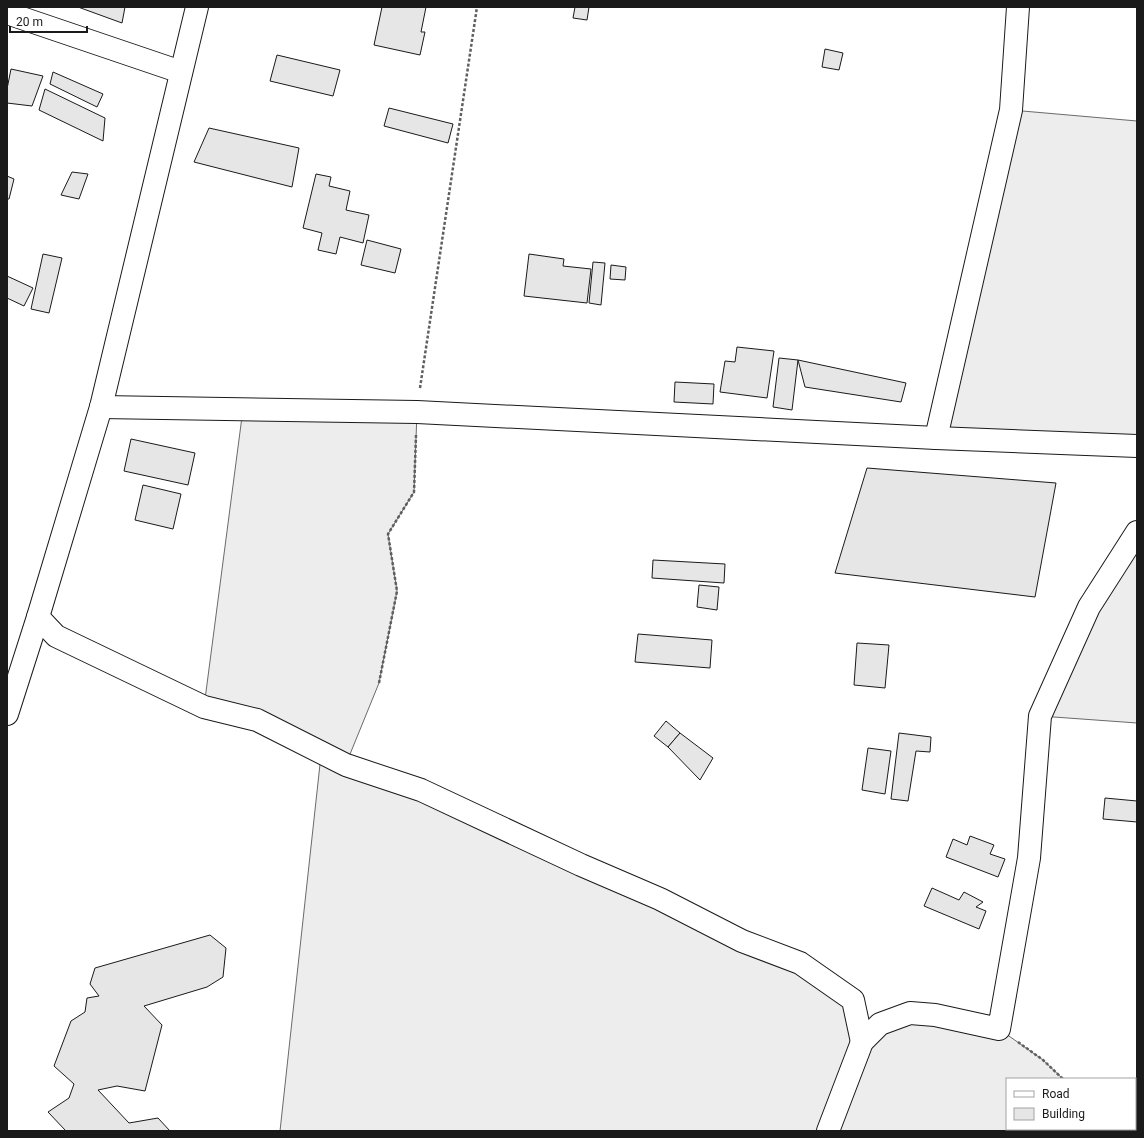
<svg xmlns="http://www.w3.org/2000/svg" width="1144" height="1138" font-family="Roboto,sans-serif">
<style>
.built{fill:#ededed;stroke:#6a6a6a}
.building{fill:#e6e6e6;stroke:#1a1a1a}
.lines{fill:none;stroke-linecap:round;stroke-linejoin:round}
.minor-casing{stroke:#1a1a1a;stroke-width:24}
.path{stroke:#5f5f5f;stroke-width:2.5;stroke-dasharray:3 2;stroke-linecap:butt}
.minor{stroke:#fff;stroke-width:22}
</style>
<rect width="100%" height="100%" fill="#fff"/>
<g class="built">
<path d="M1011 110 1137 121V447L936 438Z"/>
<path d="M243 409 417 412 414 492 388 534 397 591 379 683 346 764 853 1000 862 1042 910 1013 999 1029 1043 1060 1063 1079H1007V1129H1135V1114L1137 1115V1131H280L321 755 204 707Z"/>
<path d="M1137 532V723L1040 716Z"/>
</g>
<g class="building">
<path d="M78 7H125L122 23Z"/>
<path d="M382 7H426L421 32H425L420 55 374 45Z"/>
<path d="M575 7H589L587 20 573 18Z"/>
<path d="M825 49 843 53 839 70 822 67Z"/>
<path d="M277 55 340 70 333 96 270 81Z"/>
<path d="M11 69 43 76 32 106 7 103V89Z"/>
<path d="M53 72 103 94 97 107 50 84Z"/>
<path d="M45 89 105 118 103 141 39 110Z"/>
<path d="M389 108 453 124 448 143 384 126Z"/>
<path d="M209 128 299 148 292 187 194 162Z"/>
<path d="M72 172 88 174 79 199 61 195Z"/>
<path d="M316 174 331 177 329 186 350 191 346 210 369 215 363 243 340 237 336 254 318 250 322 233 303 228Z"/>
<path d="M7 176 14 179 9 199H7Z"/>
<path d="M367 240 401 249 395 273 361 265Z"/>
<path d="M43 254 62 258 49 313 31 309Z"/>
<path d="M529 254 564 259 563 266 591 269 587 303 524 296Z"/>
<path d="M593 262 605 263 601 305 589 303Z"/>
<path d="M611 265 626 267 625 280 610 279Z"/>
<path d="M7 276 33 288 24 306 7 298Z"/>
<path d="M737 347 774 351 767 398 720 392 725 361 735 362Z"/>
<path d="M779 358 798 360 792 410 773 407Z"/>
<path d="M798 360 906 383 901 402 805 387Z"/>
<path d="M675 382 714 384 713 404 674 402Z"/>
<path d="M131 439 195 453 188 485 124 471Z"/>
<path d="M867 468 1056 483 1035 597 835 573Z"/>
<path d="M143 485 181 494 173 529 135 520Z"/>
<path d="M653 560 725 564 724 583 652 578Z"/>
<path d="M699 585 719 587 717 610 697 607Z"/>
<path d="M638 634 712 640 710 668 635 662Z"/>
<path d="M857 643 889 645 885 688 854 685Z"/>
<path d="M666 721 680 733 668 747 654 736Z"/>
<path d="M680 733 713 758 700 780 668 747Z"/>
<path d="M899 733 931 737 930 752 916 751 908 801 891 799Z"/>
<path d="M868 748 891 751 885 794 862 790Z"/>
<path d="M1105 798 1137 801V822L1103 819Z"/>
<path d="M970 836 994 845 990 854 1005 859 998 877 946 857 953 839 967 845Z"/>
<path d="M932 888 959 900 964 892 983 902 976 907 986 911 979 929 924 906Z"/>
<path d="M210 935 226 948 223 977 207 987 144 1006 162 1025 145 1091 117 1086 98 1090 129 1123 158 1118 170 1131H66L48 1112 69 1098 74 1084 54 1066 71 1021 85 1012 87 998 99 996 90 984 95 968Z"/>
</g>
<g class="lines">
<defs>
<g id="minor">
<path d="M7 13 181 72"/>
<path d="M101 407 417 412 936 438 1137 446"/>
<path d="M936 438 1011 110 1018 7"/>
<path d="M38 617 56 636 204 707 257 720 346 765 421 790 581 865 660 899 742 941 800 963 853 1000 862 1042"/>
<path d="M7 714 38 617 101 407 197 7"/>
<path d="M828 1131 862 1042 880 1024 910 1013 935 1015 999 1029 1029 858 1040 716 1089 607 1137 532"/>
</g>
</defs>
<use href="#minor" class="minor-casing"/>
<g class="path">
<path d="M420 388 477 7"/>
<path d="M379 683 397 591 388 534 414 492 416 435"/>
<path d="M1018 1042 1043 1060 1063 1079"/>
<path d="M1135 1114 1137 1115"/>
</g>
<use href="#minor" class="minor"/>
</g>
<rect width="1144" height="1138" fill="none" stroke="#1a1a1a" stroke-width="16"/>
<rect x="1006" y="1078" width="130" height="52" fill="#ffffff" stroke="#a3a3a3"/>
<rect x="1014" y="1091" width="20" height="6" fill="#ffffff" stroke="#a3a3a3"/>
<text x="1042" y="1098" font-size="12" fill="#1a1a1a">Road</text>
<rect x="1014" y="1108" width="20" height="12" fill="#e6e6e6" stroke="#a3a3a3"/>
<text x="1042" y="1118" font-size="12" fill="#1a1a1a">Building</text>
<path d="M10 26v6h77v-6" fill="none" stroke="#1a1a1a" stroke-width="2"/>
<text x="16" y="26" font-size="12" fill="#1a1a1a" stroke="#ffffff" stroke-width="3" paint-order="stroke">20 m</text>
</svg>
